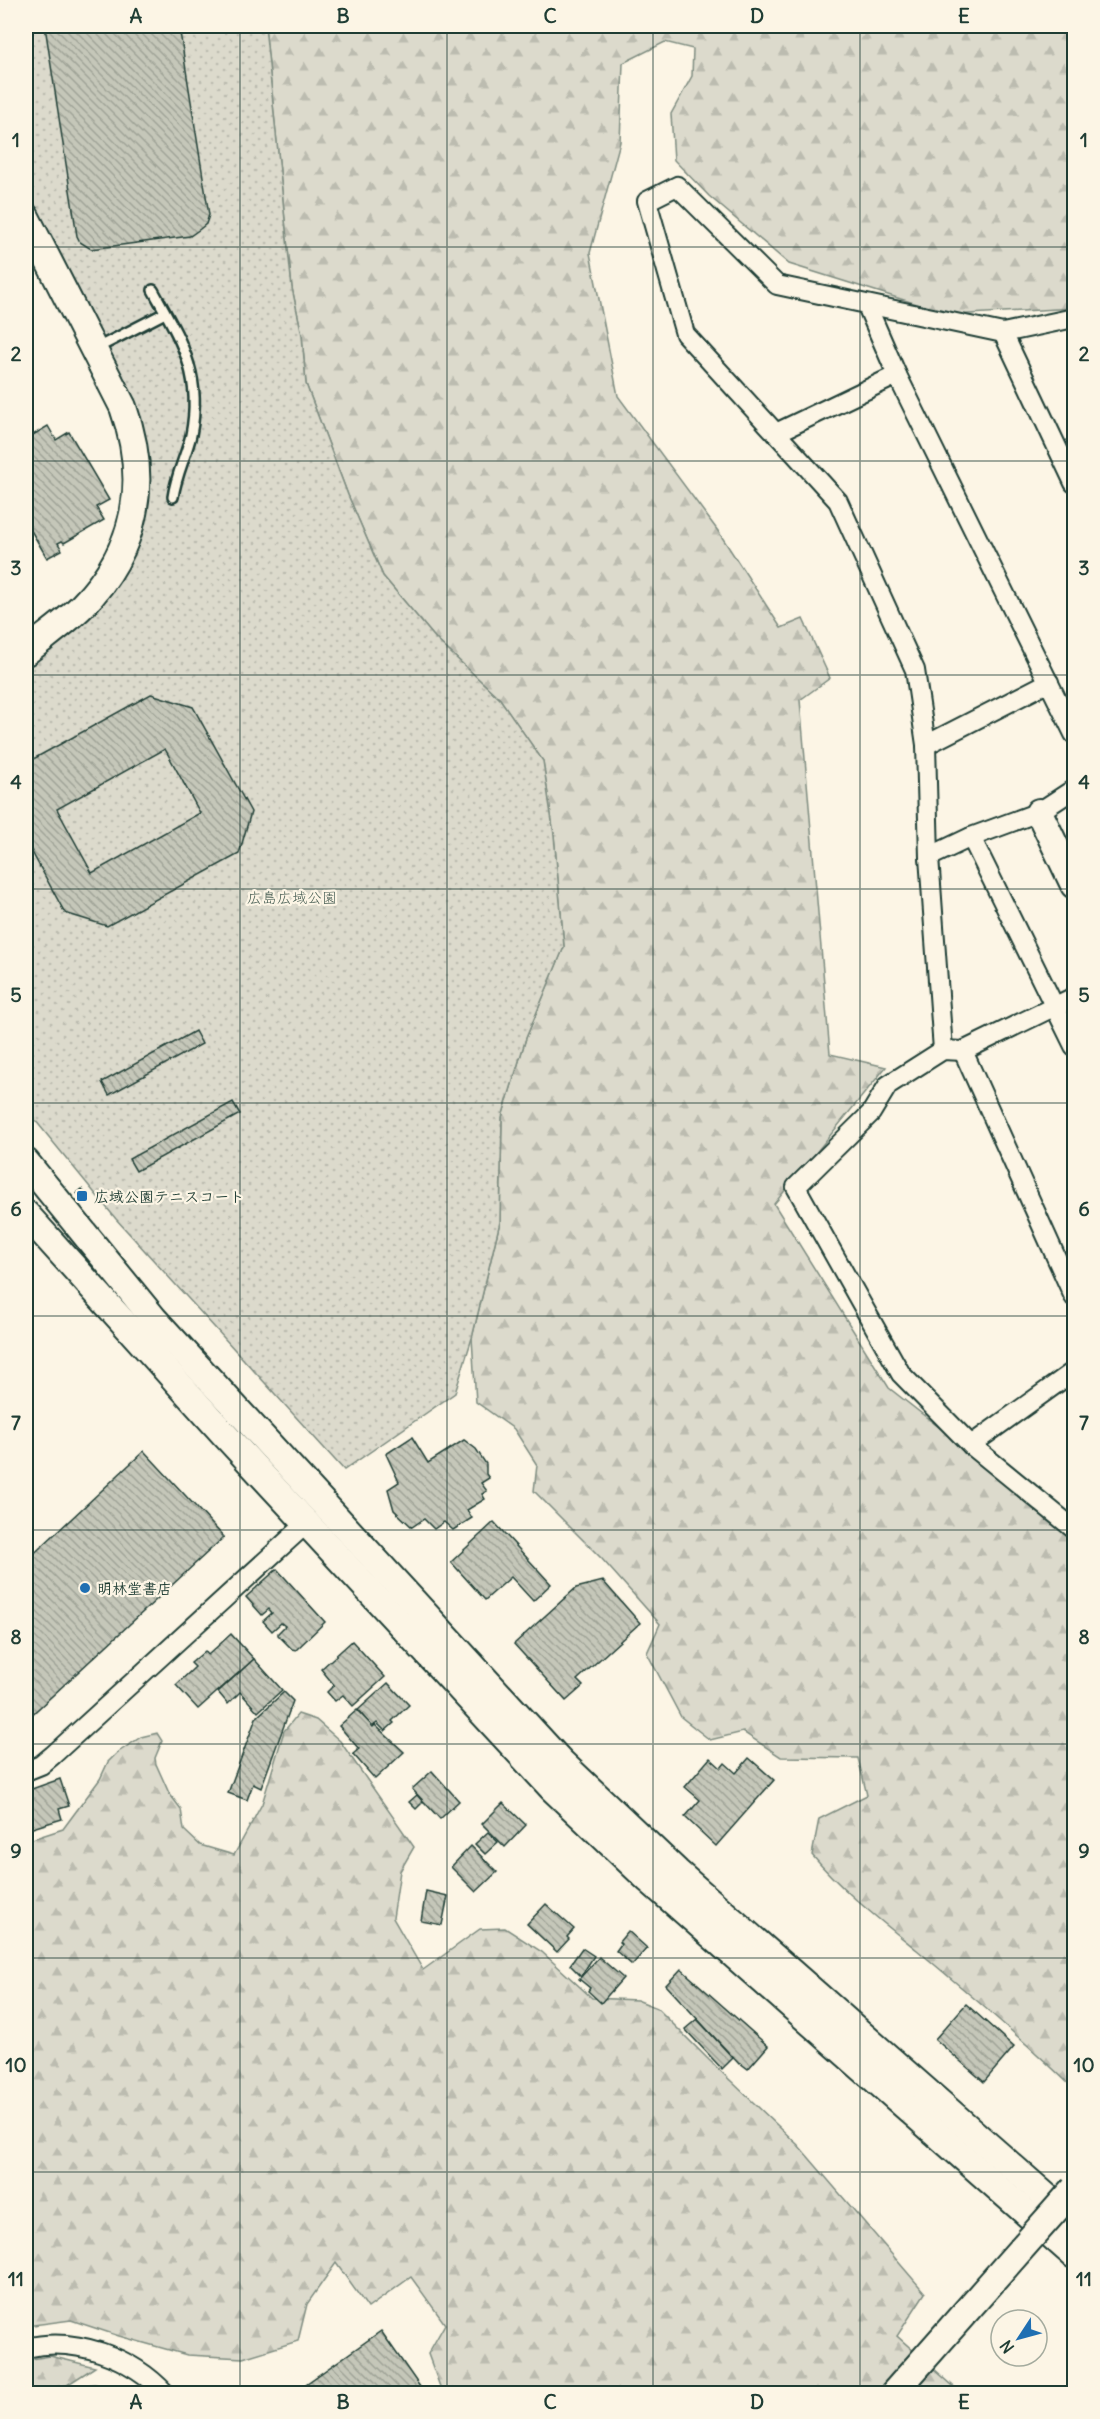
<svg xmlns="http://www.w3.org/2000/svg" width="1100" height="2419" font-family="Delius,'Klee One',sans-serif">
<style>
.forest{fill:url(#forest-firs);stroke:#7e8c80;stroke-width:1.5}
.park{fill:url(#park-dots);stroke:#7e8c80;stroke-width:1.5}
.building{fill:url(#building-back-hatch);stroke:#1f3d34;stroke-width:1.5;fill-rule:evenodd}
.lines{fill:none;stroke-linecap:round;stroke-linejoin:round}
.lane-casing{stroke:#1f3d34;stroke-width:14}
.street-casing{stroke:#1f3d34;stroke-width:22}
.secondary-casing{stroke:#1f3d34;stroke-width:30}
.lane{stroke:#fcf5e5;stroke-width:9}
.street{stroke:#fcf5e5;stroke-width:18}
.secondary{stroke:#fcf5e5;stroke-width:26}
.secondary-bridge-casing{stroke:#1f3d34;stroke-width:30;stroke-linecap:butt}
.secondary-bridge{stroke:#fcf5e5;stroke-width:26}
.grid{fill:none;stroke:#1f3d34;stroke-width:1.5;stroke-opacity:0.55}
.poi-dot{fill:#1f6fb2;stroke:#fcf5e5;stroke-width:2}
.labels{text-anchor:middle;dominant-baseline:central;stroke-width:4.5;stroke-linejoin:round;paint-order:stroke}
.park-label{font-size:15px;fill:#455c52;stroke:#fcf5e5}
.poi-label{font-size:15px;font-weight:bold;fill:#1f3d34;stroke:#fcf5e5;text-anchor:start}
.neatline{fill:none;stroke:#1f3d34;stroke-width:2}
.grid-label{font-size:20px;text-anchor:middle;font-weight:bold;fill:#1f3d34}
</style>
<defs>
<pattern id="forest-firs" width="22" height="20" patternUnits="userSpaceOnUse" patternTransform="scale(1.5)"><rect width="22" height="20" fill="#dcdacc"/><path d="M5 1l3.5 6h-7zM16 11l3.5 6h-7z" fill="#bcbcb0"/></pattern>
<pattern id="park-dots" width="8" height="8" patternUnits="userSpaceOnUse" patternTransform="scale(1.5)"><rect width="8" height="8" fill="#dcdacc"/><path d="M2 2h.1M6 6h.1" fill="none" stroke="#bcbcb0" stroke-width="1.8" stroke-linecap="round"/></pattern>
<pattern id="building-back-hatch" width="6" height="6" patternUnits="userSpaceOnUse" patternTransform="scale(1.5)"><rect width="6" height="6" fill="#c5c7b9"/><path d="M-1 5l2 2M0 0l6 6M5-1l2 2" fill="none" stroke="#9fa397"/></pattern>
</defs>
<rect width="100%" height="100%" fill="#fcf5e5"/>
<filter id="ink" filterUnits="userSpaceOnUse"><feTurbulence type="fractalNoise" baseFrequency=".0167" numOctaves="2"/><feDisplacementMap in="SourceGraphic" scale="12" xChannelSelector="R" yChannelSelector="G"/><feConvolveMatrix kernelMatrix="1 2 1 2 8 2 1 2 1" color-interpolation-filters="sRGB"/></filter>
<g filter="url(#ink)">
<g class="forest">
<path d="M265 26H1074V308L952 315 789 264 709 196 674 160 671 114 692 76 693 49 665 42 623 63 620 142 590 253 618 396 718 531 781 628 803 619 830 678 800 700 830 1054 886 1067 774 1204 889 1388 1074 1533V2089C1024 2040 971 1995 917 1950 880 1920 842 1891 812 1855L819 1819 867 1795 858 1758 781 1757 743 1732 710 1740 681 1717 647 1653 660 1624 602 1559 534 1491 537 1465 514 1429 476 1402 472 1338 500 1222 502 1117 526 1038 564 947 554 835 543 761 500 699 437 640 383 576 348 495 306 384 302 335 292 288Z"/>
<path d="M298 1714 316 1720 340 1741 414 1847 400 1871 393 1918 423 1970 480 1929 505 1928 542 1952 592 1998 637 2000 657 2008 709 2060 798 2145 925 2293 897 2336 961 2393H444L442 2392 428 2354 445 2324 411 2277 368 2308 336 2263 307 2304 298 2341 243 2358 187 2355 119 2336 71 2320 26 2326V1841L63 1829 100 1779 108 1762 117 1753 141 1737 157 1733 162 1741 155 1758 156 1764 169 1793 181 1809 184 1830 200 1845 234 1855 262 1804 284 1731Z"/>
<path d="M50 2356 95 2367 67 2385 29 2391 26 2393V2360Z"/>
</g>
<g class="park">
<path d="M26 26H265L292 288 302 335 306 384 348 495 383 576 437 640 500 699 543 761 554 835 564 947 526 1038 502 1117 500 1222 472 1338 455 1393 344 1470 116 1219 26 1109V666L82 620 148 491V453L139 419 26 186Z"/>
<path d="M94 2384 121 2389 131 2393H29Z"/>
</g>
<g class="building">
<path d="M45 26H179L209 215 206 224 200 229 190 236 91 249 80 242 77 236Z"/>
<path d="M48 426 56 440 69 432 109 500 96 507 104 520 64 543 62 541 58 543 62 550 47 558 26 522V439Z"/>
<path d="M151 694 193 707 251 812 239 854 107 926 65 913 26 841V763ZM165 749 200 813 92 873 57 809Z"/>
<path d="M195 1031 202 1044 109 1095 102 1082Z"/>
<path d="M233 1102 240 1114 136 1171 129 1159Z"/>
<path d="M82 1189 89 1198 85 1201 77 1193Z"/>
<path d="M412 1437 428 1463 464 1440 476 1449 486 1464V1474L489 1478 481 1483 487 1491 482 1494 485 1499 467 1510 472 1518 453 1530 444 1522 434 1529 424 1519 412 1527 394 1510 388 1489 399 1482 386 1454Z"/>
<path d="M144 1451 224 1537 26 1720V1561Z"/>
<path d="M494 1522 551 1584 533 1601 511 1577 485 1600 451 1562Z"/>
<path d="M277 1569 325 1622 296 1650 292 1649 278 1635V1633L285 1626 281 1623 272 1631 263 1621 272 1613 269 1609 262 1615 246 1597Z"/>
<path d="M603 1581 640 1623 577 1680 583 1686 566 1701 514 1644 576 1588Z"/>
<path d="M231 1634 254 1659 198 1709 176 1685 195 1667 191 1663 205 1651 208 1655Z"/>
<path d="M352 1641 385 1677 353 1706 343 1695 335 1701 327 1692 334 1685 321 1669Z"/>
<path d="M254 1659 282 1690 258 1712 240 1692 228 1704 218 1692Z"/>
<path d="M388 1683 409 1705 392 1721 394 1723 385 1731 377 1723 372 1727 358 1710Z"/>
<path d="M284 1692 293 1701 261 1788 253 1784 247 1800 228 1793 256 1718Z"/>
<path d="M357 1710 373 1727 375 1725 404 1752 375 1779 353 1754 359 1749 339 1726Z"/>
<path d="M710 1758 721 1768 725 1763 736 1773 749 1758 774 1780 716 1846 685 1817 700 1800 685 1787Z"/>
<path d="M432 1771 459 1801 440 1819 412 1789Z"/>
<path d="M60 1779 69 1806 59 1809 62 1819 26 1830V1791Z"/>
<path d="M417 1795 423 1802 416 1809 409 1802Z"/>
<path d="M503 1803 526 1825 505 1847 482 1824Z"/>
<path d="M488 1832 498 1842 485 1854 475 1844Z"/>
<path d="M471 1846 497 1872 476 1892 451 1867Z"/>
<path d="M426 1891 448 1896 442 1925 421 1921Z"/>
<path d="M546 1904 574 1929 567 1937 569 1939 557 1952 527 1924Z"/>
<path d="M628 1931 647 1948 632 1965 616 1951 621 1944 619 1942Z"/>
<path d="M582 1948 594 1956 581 1976 570 1965Z"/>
<path d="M599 1957 623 1978 601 2003 588 1991 590 1988 579 1979Z"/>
<path d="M681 1969 768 2046 748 2069 740 2063 739 2064 666 1985Z"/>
<path d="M966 2004 1014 2047 984 2082 935 2039Z"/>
<path d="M697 2019 733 2058 722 2069 685 2029Z"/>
<path d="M381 2331 425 2394H312L306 2384Z"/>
</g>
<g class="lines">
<defs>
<g id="lane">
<path d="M153 290C181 341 203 374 191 435 186 456 176 475 173 497"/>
<path d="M95 349 165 313"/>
</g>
<g id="street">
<path d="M867 306 897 375 1074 734"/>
<path d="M1003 333 1074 483"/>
<path d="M776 433 897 375"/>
<path d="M926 745 1049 682"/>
<path d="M971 837 1074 1046"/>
<path d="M929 857 971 837 1039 812 1074 789"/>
<path d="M1074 997 963 1051 943 1050 888 1085 871 1113 796 1187 901 1374 971 1445 1074 1529"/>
<path d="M943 1050 929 857 926 745 915 670 838 501 685 334 647 201 677 186 777 285 1003 333 1074 318"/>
<path d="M963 1051 1074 1297"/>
<path d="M971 1445 1074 1371"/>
<path d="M26 1771 41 1765 53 1755 307 1523"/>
<path d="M26 2348C75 2336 132 2357 166 2394"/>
</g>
<g id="secondary">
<path d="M26 217 123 407C149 480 138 549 82 606 65 623 44 637 26 652"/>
<path d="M1039 812 1074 885"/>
<path d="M26 1162 154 1319 561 1762 677 1872 1074 2221"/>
<path d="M26 1214 224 1434 552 1788 649 1880 1074 2255"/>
</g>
</defs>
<use href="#lane" class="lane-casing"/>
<use href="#street" class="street-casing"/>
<use href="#secondary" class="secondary-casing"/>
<use href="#lane" class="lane"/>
<use href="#street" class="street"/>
<use href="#secondary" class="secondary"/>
<defs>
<path id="secondary-bridge" d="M893 2394 1074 2189"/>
</defs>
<use href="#secondary-bridge" class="secondary-bridge-casing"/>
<use href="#secondary-bridge" class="secondary-bridge"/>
</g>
</g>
<path class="grid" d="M240 26V2394M447 26V2394M653 26V2394M860 26V2394M26 247H1074M26 461H1074M26 675H1074M26 889H1074M26 1103H1074M26 1316H1074M26 1530H1074M26 1744H1074M26 1958H1074M26 2172H1074"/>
<g class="poi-dot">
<rect x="76" y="1190" width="12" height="12" rx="3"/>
<circle cx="85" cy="1588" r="6"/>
</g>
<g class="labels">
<g class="park-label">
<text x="292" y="897">広島広域公園</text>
</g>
<g class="poi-label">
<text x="94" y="1196">広域公園テニスコート</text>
<text x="97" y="1588">明林堂書店</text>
</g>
</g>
<rect width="1100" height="2419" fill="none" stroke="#fcf5e5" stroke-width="66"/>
<g transform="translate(1019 2338) rotate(234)"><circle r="28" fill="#fcf5e5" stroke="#a4ab9e" stroke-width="1.5"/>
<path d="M0-4.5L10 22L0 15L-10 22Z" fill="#1f6fb2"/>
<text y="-9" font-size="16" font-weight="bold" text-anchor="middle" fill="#1f3d34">N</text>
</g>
<rect x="33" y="33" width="1034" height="2353" class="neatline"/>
<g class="grid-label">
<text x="136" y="23">A</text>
<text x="343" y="23">B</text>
<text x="550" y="23">C</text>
<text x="757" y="23">D</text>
<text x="964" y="23">E</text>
<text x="16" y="147">1</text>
<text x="1084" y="147">1</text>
<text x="16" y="361">2</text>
<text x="1084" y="361">2</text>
<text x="16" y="575">3</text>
<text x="1084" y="575">3</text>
<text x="16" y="789">4</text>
<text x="1084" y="789">4</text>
<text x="16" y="1002">5</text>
<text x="1084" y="1002">5</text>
<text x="16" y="1216">6</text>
<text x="1084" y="1216">6</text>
<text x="16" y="1430">7</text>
<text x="1084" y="1430">7</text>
<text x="16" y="1644">8</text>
<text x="1084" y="1644">8</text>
<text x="16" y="1858">9</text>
<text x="1084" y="1858">9</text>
<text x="16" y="2072">10</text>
<text x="1084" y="2072">10</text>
<text x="16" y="2286">11</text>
<text x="1084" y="2286">11</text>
<text x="136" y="2409">A</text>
<text x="343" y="2409">B</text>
<text x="550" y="2409">C</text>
<text x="757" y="2409">D</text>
<text x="964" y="2409">E</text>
</g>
</svg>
